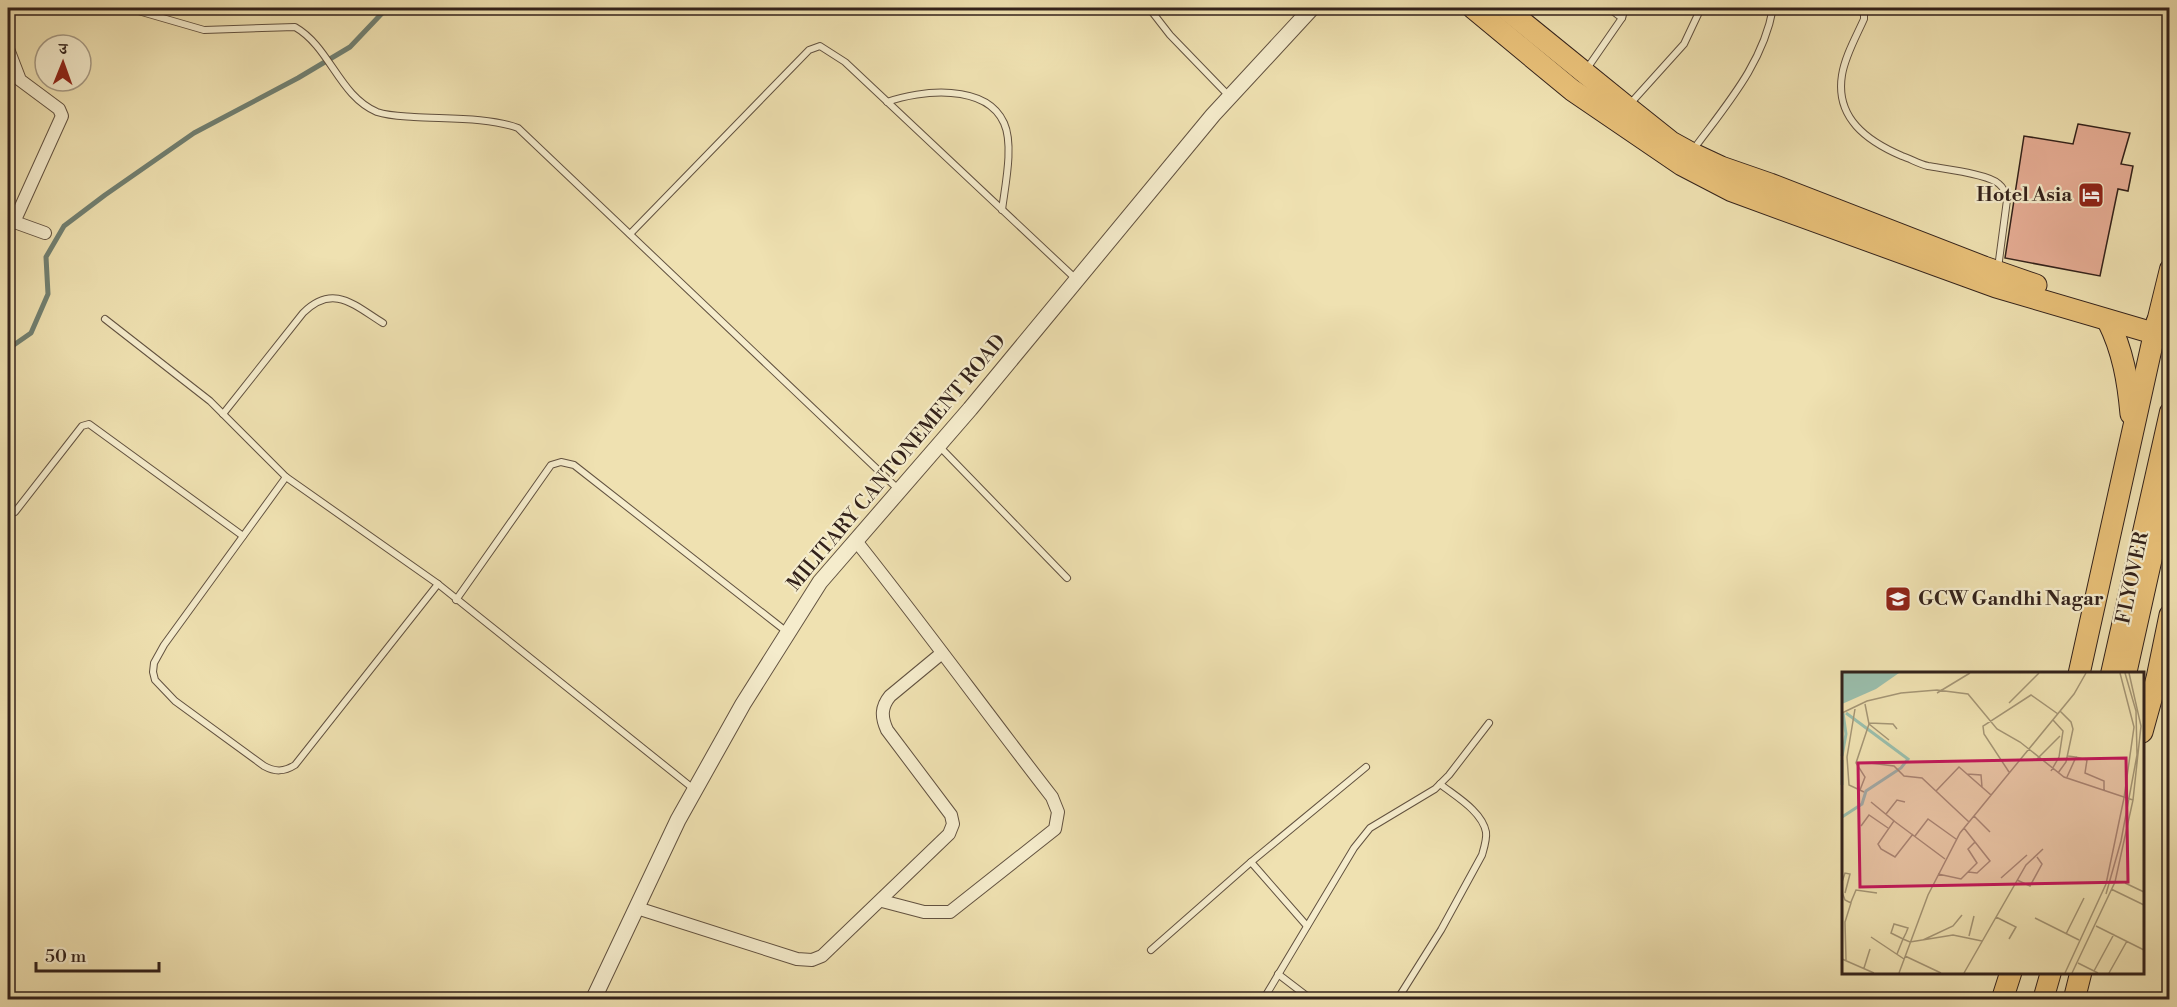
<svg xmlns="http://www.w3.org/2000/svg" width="2177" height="1007" font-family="'Libre Bodoni','Noto Serif Devanagari',serif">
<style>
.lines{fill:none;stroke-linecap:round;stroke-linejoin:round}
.stream{stroke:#718072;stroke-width:5}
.building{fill:#e7ae96;stroke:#33221b;stroke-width:1.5}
.service-casing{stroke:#625240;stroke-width:8}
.minor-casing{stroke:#625240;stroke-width:14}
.tertiary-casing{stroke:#625240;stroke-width:17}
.primary-casing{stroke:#33221b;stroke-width:22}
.trunk-casing{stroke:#33221b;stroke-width:23}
.service{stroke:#f5eccc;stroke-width:6}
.minor{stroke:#f5eccc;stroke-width:12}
.tertiary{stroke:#f5eccc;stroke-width:15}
.primary{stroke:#e8c078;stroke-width:20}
.trunk{stroke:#e8c078;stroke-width:21}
.labels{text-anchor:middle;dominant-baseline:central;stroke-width:4.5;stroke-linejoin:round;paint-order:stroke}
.poi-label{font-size:20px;font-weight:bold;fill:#33221b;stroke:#f5eccc;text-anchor:end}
.street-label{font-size:20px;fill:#33221b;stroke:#f5eccc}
.inset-river{fill:none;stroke:#9abeac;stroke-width:3}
.inset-road{fill:none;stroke:#a49575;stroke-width:1.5}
.view{fill:#c2185b;fill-opacity:0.15;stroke:#c2185b;stroke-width:3}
.inset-edge{fill:none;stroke:#33221b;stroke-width:3}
</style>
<rect width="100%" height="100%" fill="#efe1b1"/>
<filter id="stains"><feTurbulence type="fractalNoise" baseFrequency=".00333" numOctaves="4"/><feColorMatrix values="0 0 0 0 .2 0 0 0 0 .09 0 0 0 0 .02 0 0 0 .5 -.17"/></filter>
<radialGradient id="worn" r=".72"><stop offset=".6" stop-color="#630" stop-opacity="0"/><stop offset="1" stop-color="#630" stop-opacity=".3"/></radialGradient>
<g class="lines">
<path class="stream" d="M8 349 31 333 48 294 46 257 64 226 105 195 194 133 298 78 350 47 387 8"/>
</g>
<path class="building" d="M2078 124 2130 133 2121 164 2133 166 2128 191 2118 189 2100 276 2005 258 2024 136 2073 144Z"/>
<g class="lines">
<defs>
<g id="service">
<path d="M128 8 204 30 295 27C330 47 339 96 377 112 389 116 401 116 414 117 446 119 488 117 518 128L899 490"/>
<path d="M1149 8 1170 35 1229 96"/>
<path d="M1609 8 1622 18"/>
<path d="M1858 8 1864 14V19C1856 37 1845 56 1842 75 1835 118 1867 141 1902 156 1911 159 1919 164 1928 166 1944 169 1989 174 1999 184 2004 188 2006 194 2007 200L1998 268"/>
<path d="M1586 70 1622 18 1625 8"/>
<path d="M887 102C920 90 986 83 1004 123 1014 145 1005 186 1002 210"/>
<path d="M1629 105 1684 44 1701 8"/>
<path d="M1693 150C1726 105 1763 64 1773 8"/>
<path d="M630 234 809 50 820 46 845 62 1077 280"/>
<path d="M105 319 210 401 286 477 164 645 154 663 153 672 155 680 175 701 264 766C275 772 284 772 295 765L438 584"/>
<path d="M223 414 303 313C333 283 354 305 383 323"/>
<path d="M939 446 1067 578"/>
<path d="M286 477 438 584 695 790"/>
<path d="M15 512 82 426 89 424 243 536"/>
<path d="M456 600 551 465 561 462 574 465 787 632"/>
<path d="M1251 862 1307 926"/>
<path d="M1151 950 1251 862 1366 767"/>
<path d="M1278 974 1312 1000"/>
<path d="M1263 1000 1354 848 1370 828 1435 789 1449 775 1489 723"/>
<path d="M1397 1000 1441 930 1482 855C1484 848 1487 839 1486 832 1482 811 1455 796 1440 784"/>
</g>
<g id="minor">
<path d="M8 49 20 80 59 109 62 116 14 222"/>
<path d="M9 220 45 233"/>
<path d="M856 541C923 625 986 712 1052 797L1058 812 1055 829 950 912H924L882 901"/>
<path d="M637 908 797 959 812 960 822 956 949 834 953 824 951 815 887 730C881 717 881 707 890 696L942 653"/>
</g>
<path id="tertiary" d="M593 1000 678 820 743 704 820 582 970 409 1213 115 1312 8"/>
<g id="primary">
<path d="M2157 322 2170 269"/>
<path d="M2111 674 2170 412"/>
<path d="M2126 674 2170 477"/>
<path d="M2043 1000 2051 972"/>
</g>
<g id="trunk">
<path d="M1473 8 1572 90 1682 165 1732 191 1996 287 2170 338"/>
<path d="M1505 8 1627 107 1671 142 1691 153 1721 167 1770 184 1984 267 2036 285"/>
<path d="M2108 321C2123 351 2128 381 2131 414"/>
<path d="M2079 674 2157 322"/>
<path d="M2142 732 2157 678 2170 615"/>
<path d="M2002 1000 2011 972"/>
<path d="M2074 1000 2081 972"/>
</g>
</defs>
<use href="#service" class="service-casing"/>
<use href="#minor" class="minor-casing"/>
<use href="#tertiary" class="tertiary-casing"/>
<use href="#primary" class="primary-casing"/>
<use href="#trunk" class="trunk-casing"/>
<use href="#service" class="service"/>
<use href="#minor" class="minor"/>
<use href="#tertiary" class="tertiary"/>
<use href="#primary" class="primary"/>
<use href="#trunk" class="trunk"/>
</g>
<defs>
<symbol id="hotel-square" viewBox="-11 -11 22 22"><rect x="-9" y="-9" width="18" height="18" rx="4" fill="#8f2418" stroke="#f5eccc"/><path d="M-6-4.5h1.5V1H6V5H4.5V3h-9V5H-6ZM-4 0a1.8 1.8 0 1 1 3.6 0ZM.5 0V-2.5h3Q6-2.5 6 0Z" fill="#fff"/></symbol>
<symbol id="university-square" viewBox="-11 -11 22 22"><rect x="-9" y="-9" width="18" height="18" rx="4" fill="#8f2418" stroke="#f5eccc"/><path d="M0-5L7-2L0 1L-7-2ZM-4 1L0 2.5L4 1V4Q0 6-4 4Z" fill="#fff"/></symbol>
</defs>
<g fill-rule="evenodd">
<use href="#hotel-square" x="2076" y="180" width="30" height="30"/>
<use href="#university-square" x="1883" y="584" width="30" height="30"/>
</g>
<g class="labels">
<g class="poi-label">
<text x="2072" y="195">Hotel Asia</text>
<text x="1918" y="599" text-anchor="start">GCW Gandhi Nagar</text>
</g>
<g class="street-label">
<text transform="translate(897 463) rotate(-50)">MILITARY CANTONEMENT ROAD</text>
<text transform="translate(2133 578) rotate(-78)">FLYOVER</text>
</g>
</g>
<g transform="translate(1842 672)">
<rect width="302" height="302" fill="#efe1b1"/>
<path d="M0 1H57L34 17 0 32Z" fill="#9abeac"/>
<path class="inset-river" d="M0 84 4 62 1 41M0 88V113M0 145 20 132 24 119 59 96 66 87 4 41"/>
<path class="inset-road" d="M278 1 292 55 282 126M287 1 299 54 291 128M95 21 128 1M167 31 197 1M13 37 5 85 7 113 22 120M0 41 25 29 59 21 95 18 126 22 155 57 178 70 222 105 291 128 273 210 230 301M27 51 51 52 55 57M27 52 47 68M234 85 245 88 243 101 262 109V118M195 87 218 64M28 91 52 94 62 104 80 106 127 150M209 99 217 85 221 59 211 48M167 100 142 62 141 54 189 23 216 42M216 101 224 90 231 57 229 50 218 39M125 102 139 103 140 115M225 105 234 85 226 84M18 118 23 105 14 91 27 52 23 32M94 119 117 95 149 123M29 130 52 149 36 172 39 177 53 185 71 162M44 142 55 128 63 130M132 144 148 160M52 149 103 187M19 154 27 143 46 156M122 156 148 189 135 201 126 200M73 164 86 147 114 167M96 202 119 207 135 191 126 177 133 170M159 206 185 183M175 208 188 214 200 192 195 185M0 210 3 201 8 202 3 221M283 211 302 220M269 217 302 233M0 220 3 228 9 231 3 250 4 288M264 222 279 169 295 83 294 39 283 1M9 230 14 218 35 221M154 245 174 255 167 267M193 246 237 268M254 254 302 278M224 262 242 226M127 264 132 244M29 265 62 287M81 268 111 254 120 243M55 282 61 267 64 261 66 256 52 252 49 261 61 267 68 270 111 263 140 269M63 284 99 301M0 287 32 301M236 291 256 301M22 296 28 277M252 299 272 262M57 301 86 223 118 161 232 22 244 1M122 301 184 193 201 177M223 301 264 212 282 126M267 301 285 269"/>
<path class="view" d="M284 86 286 210 18 215 16 91Z"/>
<rect width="302" height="302" class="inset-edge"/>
</g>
<rect width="2177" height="1007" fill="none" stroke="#efe1b1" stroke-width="30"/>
<rect x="9" y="9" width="2159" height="989" fill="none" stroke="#33221b" stroke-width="3"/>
<rect x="15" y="15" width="2147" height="977" fill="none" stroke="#33221b" stroke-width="1.5"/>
<g transform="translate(63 63) rotate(1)"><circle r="28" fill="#f5eccc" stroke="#a79b85" stroke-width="1.5"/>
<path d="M0-4.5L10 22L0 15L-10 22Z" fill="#8f2418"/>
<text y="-9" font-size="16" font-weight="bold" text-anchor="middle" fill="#33221b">उ</text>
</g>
<path d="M36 962v9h123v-9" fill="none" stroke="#33221b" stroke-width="3"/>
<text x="45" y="962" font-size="18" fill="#33221b" stroke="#f5eccc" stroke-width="4.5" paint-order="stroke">50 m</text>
<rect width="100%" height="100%" filter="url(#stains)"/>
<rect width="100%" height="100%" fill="url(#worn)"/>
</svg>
